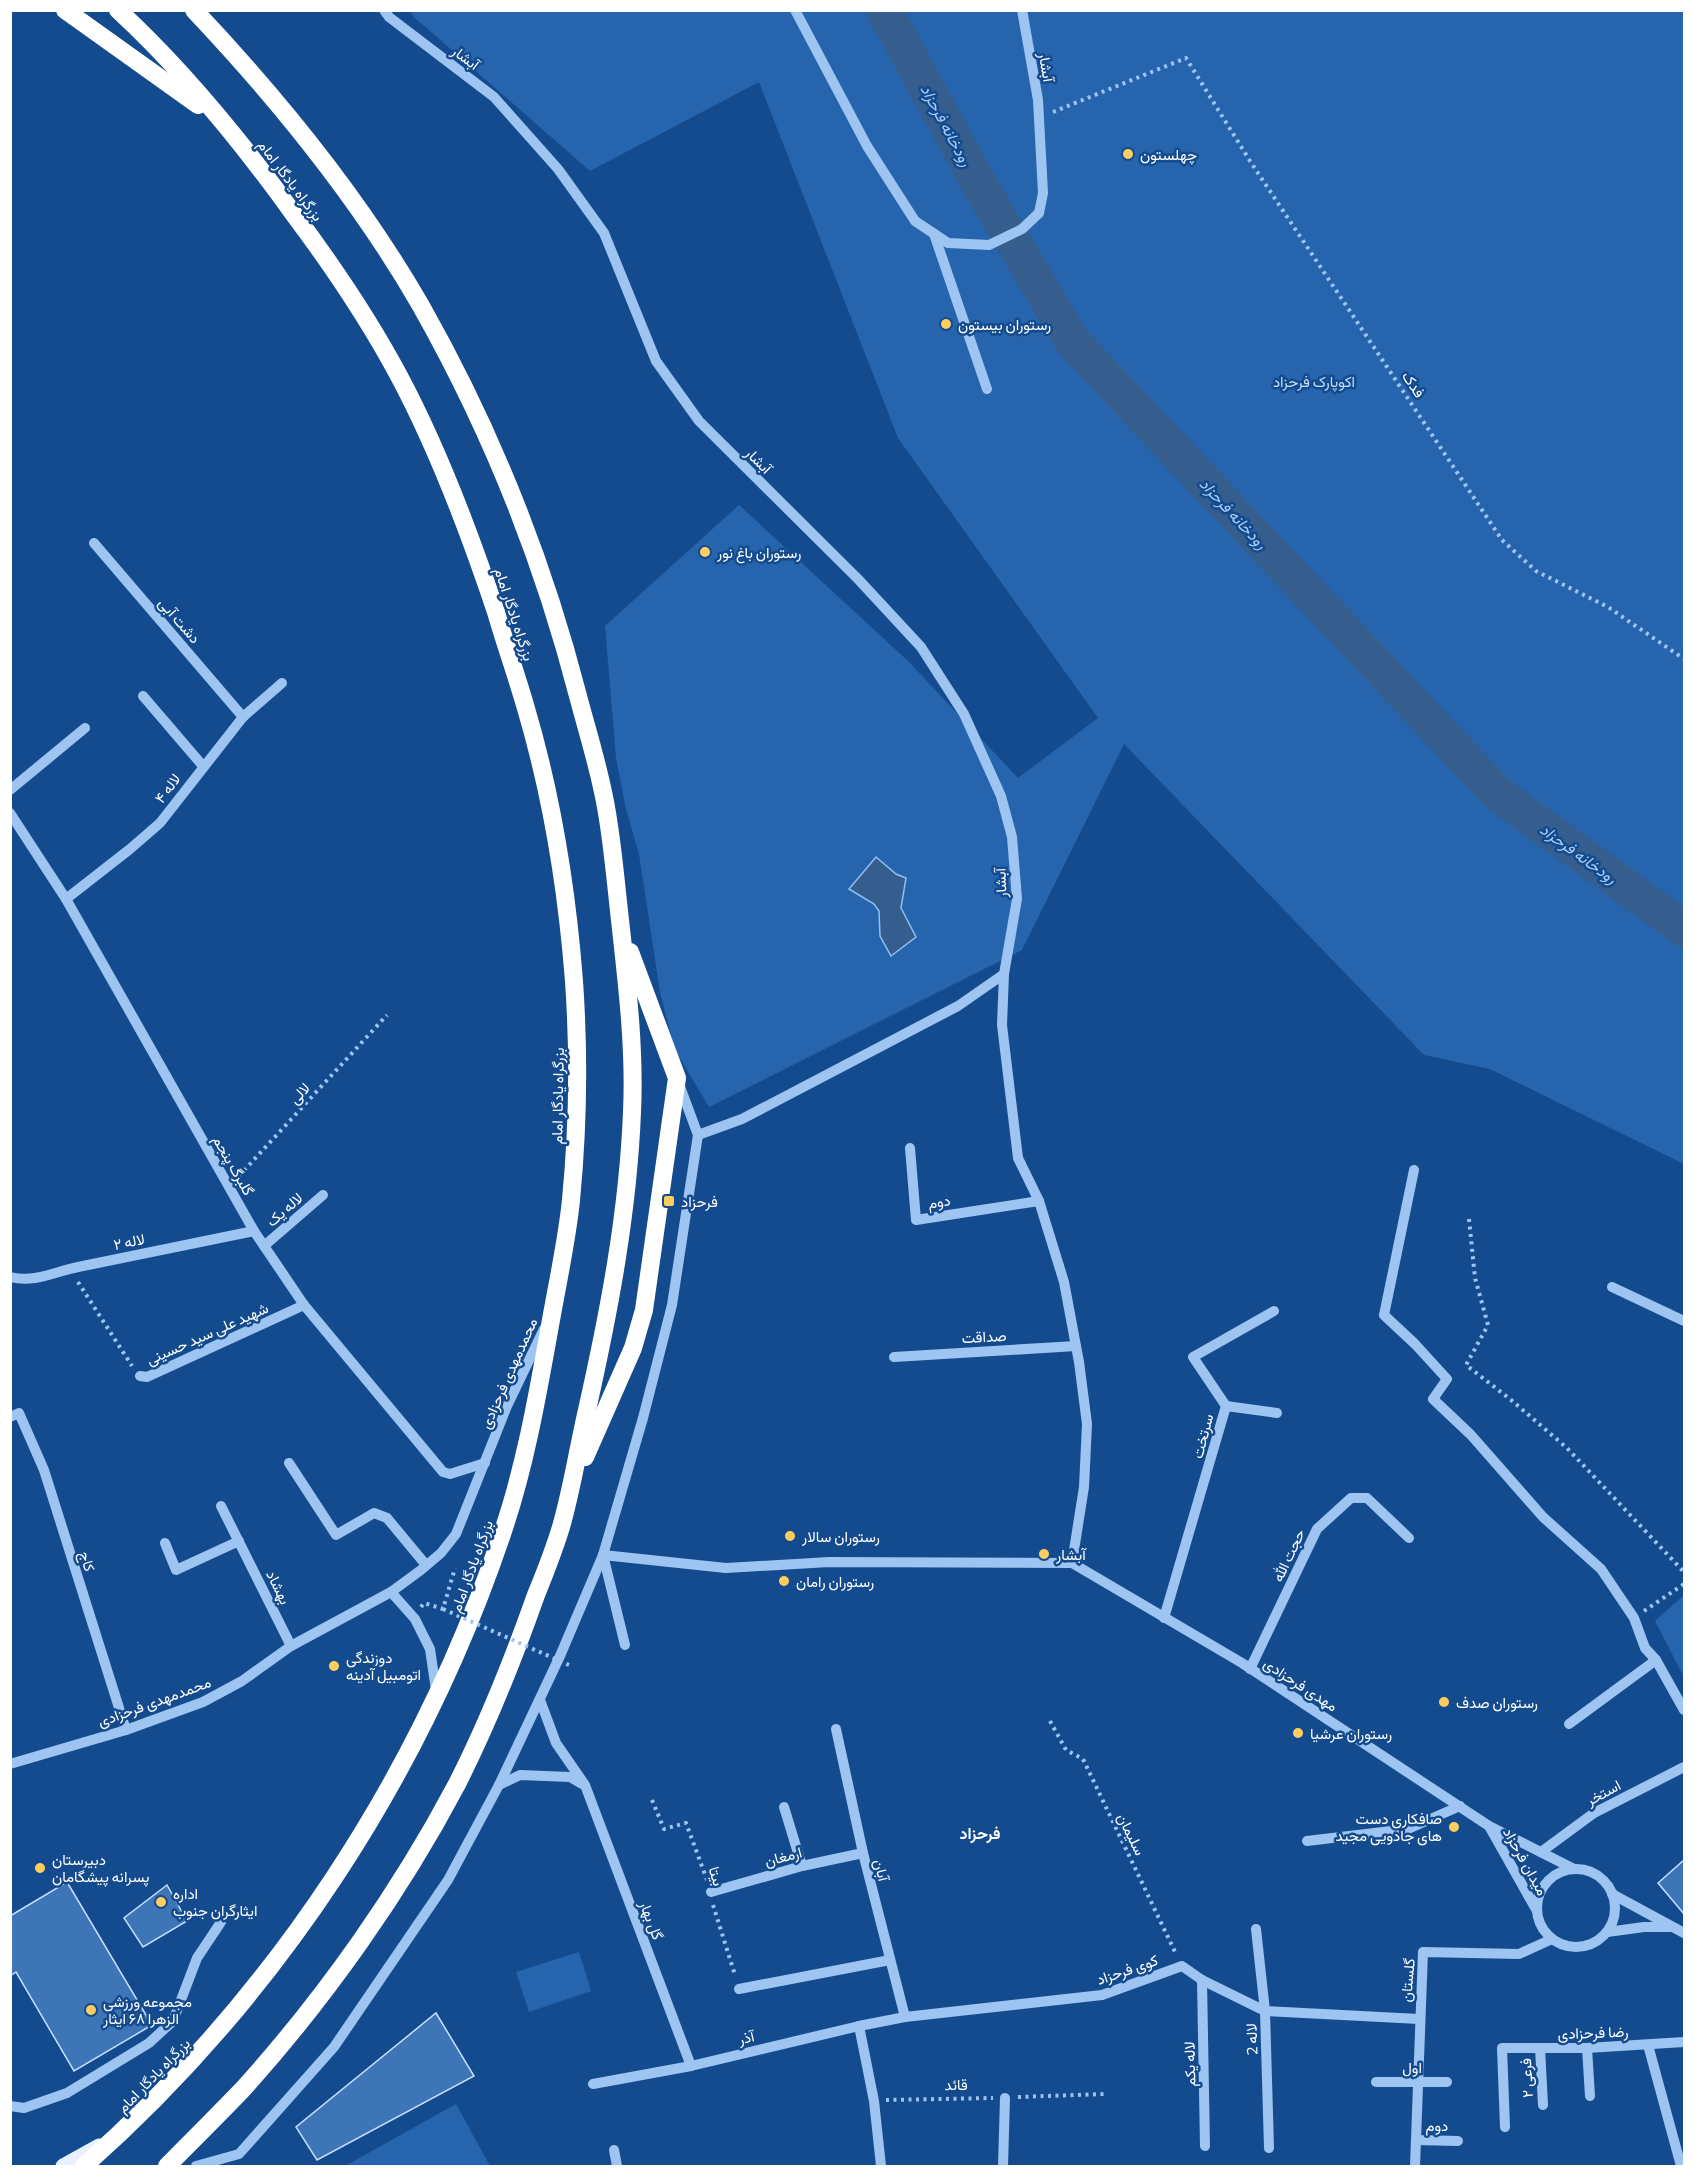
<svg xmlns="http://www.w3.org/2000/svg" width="1695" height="2177" font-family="Commissioner,Vazirmatn,sans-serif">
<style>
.green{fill:#2665ad}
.water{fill:#355e8f;stroke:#90c0f4;stroke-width:1.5}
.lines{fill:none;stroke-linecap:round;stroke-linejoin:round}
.river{stroke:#355e8f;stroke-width:36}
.building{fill:#3d75b7;stroke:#c5dffc;stroke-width:1.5}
.path{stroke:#9ec5f1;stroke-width:4;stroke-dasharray:3 4.5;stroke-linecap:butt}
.minor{stroke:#9ec5f1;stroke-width:10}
.major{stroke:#e8f1ff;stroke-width:15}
.highway{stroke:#fff;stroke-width:18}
.path-bridge{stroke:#9ec5f1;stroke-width:4;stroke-dasharray:3 4.5;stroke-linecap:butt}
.poi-dot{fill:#ffce5e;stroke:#144b8e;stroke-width:2}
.labels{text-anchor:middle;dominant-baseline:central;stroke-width:5;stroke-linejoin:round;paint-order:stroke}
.street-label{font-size:15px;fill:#fff;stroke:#144b8e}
.poi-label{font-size:15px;fill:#fff;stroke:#144b8e;text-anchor:start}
.park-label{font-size:15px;fill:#c5dffc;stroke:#144b8e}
.water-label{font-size:16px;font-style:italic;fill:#aacff8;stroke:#144b8e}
.neighbourhood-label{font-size:16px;font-weight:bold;fill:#fff;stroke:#144b8e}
</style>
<rect width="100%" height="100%" fill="#144b8e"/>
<g class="green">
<path d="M410 11H1684V1164L1490 1069 1424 1055 1124 744 1022 950 709 1107 674 1048 660 992 639 854 626 809 616 758 605 626 739 505 908 661 1018 778 1098 718 898 438 759 82 590 171 414 17Z"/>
<path d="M1684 1595V1677L1655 1621Z"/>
<path d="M579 1952 591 1991 529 2012 516 1972Z"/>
<path d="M456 2104 490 2166H348L347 2165Z"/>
</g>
<path class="water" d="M876 857 896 874 906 878 901 908 916 937 891 956 880 936 879 911 874 904 849 889Z"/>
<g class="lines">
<path class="river" d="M884 10 978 182 1072 341 1498 794 1684 929"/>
</g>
<g class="building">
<path d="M1684 1860V1914L1658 1883Z"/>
<path d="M67 1882 152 2025 74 2071 16 1972 10 1976V1916Z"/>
<path d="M167 1885 187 1921 143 1947 124 1918Z"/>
<path d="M436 2013 474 2076 317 2160 296 2127Z"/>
</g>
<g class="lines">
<g class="path">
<path d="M1053 112 1186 58 1250 161 1502 540 1536 571 1608 607 1684 659"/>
<path d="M239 1176 387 1015"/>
<path d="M1469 1219 1475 1278 1488 1325 1466 1365 1510 1399 1567 1448 1684 1572"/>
<path d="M78 1282 132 1366"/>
<path d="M421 1607 424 1603 443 1609 455 1568"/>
<path d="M1644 1611 1684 1584"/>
<path d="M1050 1721 1066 1750 1083 1759 1176 1954"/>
<path d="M652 1800 664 1829 686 1823 707 1880"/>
<path d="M713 1905 735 1975"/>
<path d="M1018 2097 1104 2094"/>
<path d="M886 2100 993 2098"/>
</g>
<g class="minor">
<path d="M384 10 389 17 494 97 558 169 604 233 656 361 699 421 858 579 921 647 964 714 1001 796 1012 837 1017 899 1004 974 1002 1025 1018 1158 1039 1201 1064 1282 1079 1362 1087 1424 1084 1487 1072 1563"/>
<path d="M795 10 867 146 915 221 948 243 989 245 1022 229 1039 213 1043 193 1038 100 1022 10"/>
<path d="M934 234 987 389"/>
<path d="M94 543 243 717"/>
<path d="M143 696 203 766"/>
<path d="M10 790 85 728"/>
<path d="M10 813 66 899 254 1231 304 1305 443 1472 450 1474 485 1463"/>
<path d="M66 899 130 849 160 823 243 717 282 683"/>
<path d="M698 1135 742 1119 958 1006 1004 974"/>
<path d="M910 1148 916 1220 1039 1201"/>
<path d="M1414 1170 1384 1315 1415 1344 1447 1379 1433 1399 1471 1435 1543 1517 1601 1569 1634 1618 1645 1648 1656 1660 1684 1710"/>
<path d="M264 1246 323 1195"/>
<path d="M10 1277C36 1283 53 1272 78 1267 137 1255 195 1243 254 1231"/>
<path d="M1612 1287 1684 1321"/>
<path d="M894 1357 1076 1346"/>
<path d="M140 1376 147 1377 304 1305"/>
<path d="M1226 1406 1277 1413"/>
<path d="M10 1417 19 1413 44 1470 126 1730"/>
<path d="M289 1463 336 1535 374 1513 387 1518 426 1565"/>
<path d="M221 1506 291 1646"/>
<path d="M165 1543 176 1570 239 1541"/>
<path d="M603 1555 726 1568 829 1562 1072 1563"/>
<path d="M603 1555 625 1645"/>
<path d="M1072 1563 1242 1663 1489 1826 1574 1869"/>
<path d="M391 1592 415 1619 430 1649 436 1690"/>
<path d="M1164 1618 1226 1406 1193 1357 1274 1311"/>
<path d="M1250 1669 1317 1529 1351 1498H1367L1409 1538"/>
<path d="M540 1700 556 1743 585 1785 691 2066"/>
<path d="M1569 1724 1656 1660"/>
<path d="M836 1729 863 1853 905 2017"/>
<path d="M10 1764 126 1730 203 1702 242 1681 291 1646 391 1592 421 1570 441 1553 456 1534 507 1406 544 1329"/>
<path d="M499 1785 520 1775 570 1777 582 1784"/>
<path d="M784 1807 802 1866"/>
<path d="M1489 1826 1537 1911"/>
<path d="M1307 1841 1408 1829 1460 1806"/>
<path d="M1541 1852 1594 1813 1684 1767"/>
<circle cx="1576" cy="1908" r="39"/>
<path d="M711 1892 802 1866 863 1853"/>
<path d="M1612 1894 1684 1933"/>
<path d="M1256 1929 1265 2011 1269 2148"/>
<path d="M1607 1932 1644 1927H1672"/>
<path d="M1202 1980 1205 2146"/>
<path d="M739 1989 890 1960"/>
<path d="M859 2026 874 2101 881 2166"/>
<path d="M1648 2045 1681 2166"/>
<path d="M1540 2048 1543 2105"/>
<path d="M1587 2048 1590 2096"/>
<path d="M1376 2082H1447"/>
<path d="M593 2084 691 2066 859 2026 905 2017 1102 1995 1182 1966 1202 1980 1265 2011 1419 2019"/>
<path d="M10 2106 24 2108 67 2093 149 2043 173 2021 197 1958 221 1922"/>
<path d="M1505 2127 1502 2048H1587L1684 2042"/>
<path d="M1416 2140 1458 2141"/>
<path d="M614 2150 617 2166"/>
<path d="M196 2166 239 2154 334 2047 448 1880 499 1785 560 1656 603 1555 643 1418 672 1305 698 1135 679 1084"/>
<path d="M1003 2166 1005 2098"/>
<path d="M1415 2166 1423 1952 1519 1954 1552 1939"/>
</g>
<path class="major" d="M63 2166 99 2146"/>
<g class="highway">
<path d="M65 10 198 105"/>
<path d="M585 1457 633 1348 644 1310 677 1078 630 952"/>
<path d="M84 2166C276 1996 420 1777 502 1534 526 1464 538 1392 551 1320 558 1280 567 1240 571 1200 578 1128 579 1053 574 981 567 891 551 792 525 705 516 674 505 643 496 612 470 534 438 449 399 376 368 318 332 265 293 213 241 141 184 71 118 10"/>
<path d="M167 2166C192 2141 218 2115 243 2089 325 1998 400 1892 457 1784 488 1723 513 1660 536 1595 545 1573 554 1550 561 1527 572 1489 578 1449 587 1410 609 1312 628 1213 632 1112 635 1048 627 984 620 920 616 885 613 848 607 813 601 774 588 734 578 696 543 560 490 428 421 306 359 198 279 100 194 10"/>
</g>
<path class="path-bridge" d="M443 1609 569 1665"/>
</g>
<g class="poi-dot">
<circle cx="1128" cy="154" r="6"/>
<circle cx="946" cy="324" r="6"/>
<circle cx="705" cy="552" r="6"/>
<rect x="663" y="1195" width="12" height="12" rx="3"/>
<circle cx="790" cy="1536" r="6"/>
<circle cx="1044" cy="1554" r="6"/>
<circle cx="784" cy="1581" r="6"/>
<circle cx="334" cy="1666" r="6"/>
<circle cx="1444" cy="1702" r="6"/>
<circle cx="1298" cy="1733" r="6"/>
<circle cx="1454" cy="1827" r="6"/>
<circle cx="40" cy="1868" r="6"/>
<circle cx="161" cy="1902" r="6"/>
<circle cx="91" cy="2010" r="6"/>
</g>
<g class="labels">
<g class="street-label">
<text transform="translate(466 57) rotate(37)">آبشار</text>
<text transform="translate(1047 67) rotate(80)">آبشار</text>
<text transform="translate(291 180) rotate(53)">بزرگراه یادگار امام</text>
<text transform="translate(1414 384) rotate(56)">فدک</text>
<text transform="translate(759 460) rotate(45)">آبشار</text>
<text transform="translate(515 614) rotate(72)">بزرگراه یادگار امام</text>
<text transform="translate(180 620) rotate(49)">دشت آبی</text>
<text transform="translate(167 788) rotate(-53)">لاله ۴</text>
<text transform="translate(1000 883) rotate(-93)">آبشار</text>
<text transform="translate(299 1093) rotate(-47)">لالی</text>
<text transform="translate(557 1096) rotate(-89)">بزرگراه یادگار امام</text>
<text transform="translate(234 1165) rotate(60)">گلبرگ پنجم</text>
<text transform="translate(939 1201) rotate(-9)">دوم</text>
<text transform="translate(284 1209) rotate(-41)">لاله یک</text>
<text transform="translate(129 1241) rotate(-11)">لاله ۲</text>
<text transform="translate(207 1333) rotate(-24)">شهید علی سید حسینی</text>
<text transform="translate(984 1336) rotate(-3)">صداقت</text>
<text transform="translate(508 1373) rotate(-66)">محمدمهدی فرحزادی</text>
<text transform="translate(1202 1436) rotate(-75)">سرتخت</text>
<text transform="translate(1288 1555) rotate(-65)">حجت الله</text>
<text transform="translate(88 1561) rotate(73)">کاج</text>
<text transform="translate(471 1566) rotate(-70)">بزرگراه یادگار امام</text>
<text transform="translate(279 1587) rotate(64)">بهشاد</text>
<text transform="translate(1301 1684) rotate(33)">مهدی فرحزادی</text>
<text transform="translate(154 1701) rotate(-20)">محمدمهدی فرحزادی</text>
<text transform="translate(1603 1792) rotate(-28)">استخر</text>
<text transform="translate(1132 1834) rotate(64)">سلیمان</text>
<text transform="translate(783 1856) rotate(-15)">ارمغان</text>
<text transform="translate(1526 1861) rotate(61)">میدان فرحزاد</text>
<text transform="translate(882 1870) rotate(76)">آبان</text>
<text transform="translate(717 1876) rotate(73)">بیتا</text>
<text transform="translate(652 1920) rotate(69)">گل بهار</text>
<text transform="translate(1127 1969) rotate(-19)">کوی فرحزاد</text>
<text transform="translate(1407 1980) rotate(-85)">گلستان</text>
<text transform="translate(1593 2032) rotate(-2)">رضا فرحزادی</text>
<text transform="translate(746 2037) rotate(-13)">آذر</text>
<text transform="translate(1251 2039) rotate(-92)">لاله 2</text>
<text transform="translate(1189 2064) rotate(-91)">لاله یکم</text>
<text x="1412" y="2067">اول</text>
<text transform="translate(153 2075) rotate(-46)">بزرگراه یادگار امام</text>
<text transform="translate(1526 2078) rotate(-93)">فرعی ۲</text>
<text transform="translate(956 2084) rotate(-1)">قائد</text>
<text transform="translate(1437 2125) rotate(1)">دوم</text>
</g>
<g class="poi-label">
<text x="1140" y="154">چهلستون</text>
<text x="958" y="324">رستوران بیستون</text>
<text x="717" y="552">رستوران باغ نور</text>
<text x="681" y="1201">فرحزاد</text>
<text x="802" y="1536">رستوران سالار</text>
<text x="1056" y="1554">آبشار</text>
<text x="796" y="1581">رستوران رامان</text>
<text x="346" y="1657">دوزندگی<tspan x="346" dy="17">اتومبیل آدینه</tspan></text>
<text x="1456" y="1702">رستوران صدف</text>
<text x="1310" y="1733">رستوران عرشیا</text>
<text x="1442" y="1818" text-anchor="end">صافکاری دست<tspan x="1442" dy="17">های جادویی مجید</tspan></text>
<text x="52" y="1859">دبیرستان<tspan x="52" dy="17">پسرانه پیشگامان</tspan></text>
<text x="173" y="1893">اداره<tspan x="173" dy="17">ایثارگران جنوب</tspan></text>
<text x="103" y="2001">مجموعه ورزشی<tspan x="103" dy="17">الزهرا ۶۸ ایثار</tspan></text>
</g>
<g class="park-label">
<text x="1314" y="381">اکوپارک فرحزاد</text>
</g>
<g class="water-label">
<text transform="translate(947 125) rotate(62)">رودخانه فرحزاد</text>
<text transform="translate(1234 513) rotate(47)">رودخانه فرحزاد</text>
<text transform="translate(1579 853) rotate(36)">رودخانه فرحزاد</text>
</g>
<g class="neighbourhood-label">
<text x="980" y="1832">فرحزاد</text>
</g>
</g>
<rect width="1695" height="2177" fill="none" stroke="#ffffff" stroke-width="24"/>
</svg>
